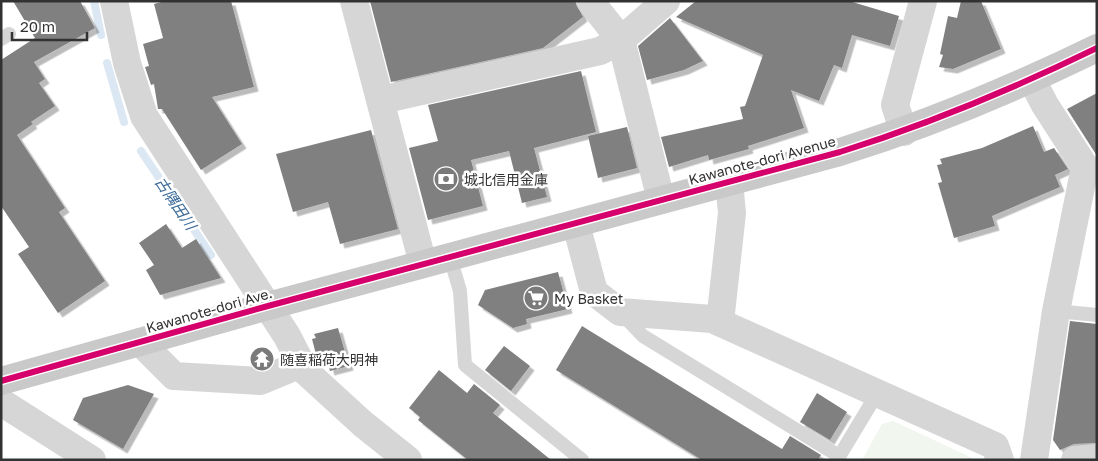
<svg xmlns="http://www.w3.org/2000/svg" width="1098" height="461" font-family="'Golos Text','Noto Sans JP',sans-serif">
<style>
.green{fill:#f1f6ee}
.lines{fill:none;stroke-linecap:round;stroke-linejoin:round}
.stream{stroke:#dbe8f4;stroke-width:8}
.building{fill:#808080;filter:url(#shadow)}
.service{stroke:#d6d6d6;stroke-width:14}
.minor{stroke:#d6d6d6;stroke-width:28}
.tertiary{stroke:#d6d6d6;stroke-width:28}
.primary{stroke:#c9c9c9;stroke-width:28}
.cycleway-casing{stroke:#fff;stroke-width:9}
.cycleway{stroke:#d6006c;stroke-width:6}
.labels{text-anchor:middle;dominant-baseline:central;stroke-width:5;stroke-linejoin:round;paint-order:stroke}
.street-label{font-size:14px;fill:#323232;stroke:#fff}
.poi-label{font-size:14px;fill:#323232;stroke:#fff;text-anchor:start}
.water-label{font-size:15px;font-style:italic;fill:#3b6a99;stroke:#fff}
</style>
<defs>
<filter id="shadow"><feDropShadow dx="4.5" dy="4.5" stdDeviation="0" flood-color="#0004"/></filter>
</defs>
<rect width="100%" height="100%" fill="#fff"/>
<path class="green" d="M893 421 964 454 975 460H862L882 424Z"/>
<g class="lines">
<g class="stream">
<path d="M94 1 101 35"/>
<path d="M107 63 124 122"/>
<path d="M141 151 211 255"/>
</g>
</g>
<g class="building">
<path d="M13 1H80L95 28 34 62 45 79 39 83 55 106 31 122 33 124 17 135 65 208 59 212 105 281 58 313 18 254 29 247 1 206V60L35 38Z"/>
<path d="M165 1H231L254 87 212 97 242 144 201 170 162 109H158L154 84 151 85 145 67 149 66 143 44 163 38 154 4Z"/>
<path d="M370 1H575L583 17 543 48 391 82Z"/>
<path d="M696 1H849L899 16 890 46 852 35 842 68 834 65 819 101 791 90 804 128 748 146 749 149 709 160 708 155 669 167 661 137 743 119 740 107 745 106 763 55 676 17Z"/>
<path d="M961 1H981L1001 49 953 69 939 67 943 55 940 54 948 16 957 18Z"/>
<path d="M670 18 703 61 684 70 647 80 638 46Z"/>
<path d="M581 71 596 132 534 148 547 197 522 203 509 151 471 160 483 206 428 220 409 148 438 141 428 105Z"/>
<path d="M1097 93V156L1067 109Z"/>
<path d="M1033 126 1044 152 1054 148 1068 169 1055 175 1060 187 992 216 995 226 954 238 938 183 942 182 937 165 942 164 940 159 982 148Z"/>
<path d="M627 127 637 168 598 178 588 136Z"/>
<path d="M371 130 398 229 340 244 328 202 293 212 276 154Z"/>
<path d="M166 224 182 248 196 239 221 278 160 295 146 270 154 265 139 243Z"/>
<path d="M558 272 568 309 526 319 527 324 513 328 478 305 485 290Z"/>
<path d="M1070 321 1097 324V443L1074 444 1060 450 1053 440Z"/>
<path d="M582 326 782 449 790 436 821 455 818 460H702L556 370Z"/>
<path d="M338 328 349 366 330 371 327 360 318 362 312 339 316 338 314 334Z"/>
<path d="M504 346 530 366 511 391 485 370Z"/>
<path d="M439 370 467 393 474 384 500 405 493 413 551 460H468L418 420 420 417 409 408Z"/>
<path d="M128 385 154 394 123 449 73 420 83 398Z"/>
<path d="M817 393 847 412 830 440 800 422Z"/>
</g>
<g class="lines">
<g class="service">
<path d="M1 39 9 34"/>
<path d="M450 257 460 291 465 365 582 460"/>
<path d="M1056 311 1097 315"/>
<path d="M621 313 643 336 839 456"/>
<path d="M837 460 878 392"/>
</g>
<g class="minor">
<path d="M114 1 127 63 144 116 287 336 305 371 363 424 408 460"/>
<path d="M590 1 621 40 661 200"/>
<path d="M1032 80 1045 105 1085 167 1056 311 1034 460"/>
<path d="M381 100 600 51 621 40 666 1"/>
<path d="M904 132 895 105 923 1"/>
<path d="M576 224 594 292 620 312 712 319 995 446 1000 460"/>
<path d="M720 322 732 213 729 182"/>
<path d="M140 342 174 376 260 381 301 364"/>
<path d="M1075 460 1097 458"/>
</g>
<g class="tertiary">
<path d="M354 1 423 264"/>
<path d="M1 402 92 460"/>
</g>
<path class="primary" d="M1 381 268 306 840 152C929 124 1013 89 1097 48"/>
<defs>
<path id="cycleway" d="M1 381 268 306 840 152C929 124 1013 89 1097 48"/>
</defs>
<use href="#cycleway" class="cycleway-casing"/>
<use href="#cycleway" class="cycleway"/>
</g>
<defs>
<symbol id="bank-disc" viewBox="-11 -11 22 22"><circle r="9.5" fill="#7a7a7a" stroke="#fff"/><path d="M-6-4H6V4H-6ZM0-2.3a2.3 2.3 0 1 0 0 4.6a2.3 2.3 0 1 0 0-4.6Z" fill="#fff"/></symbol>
<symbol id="supermarket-disc" viewBox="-11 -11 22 22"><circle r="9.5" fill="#7a7a7a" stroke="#fff"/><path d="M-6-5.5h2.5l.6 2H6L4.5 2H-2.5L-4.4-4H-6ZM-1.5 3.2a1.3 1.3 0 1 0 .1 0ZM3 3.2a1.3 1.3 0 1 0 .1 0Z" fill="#fff"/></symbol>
<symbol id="temple-disc" viewBox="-11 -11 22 22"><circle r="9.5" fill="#7a7a7a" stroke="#fff"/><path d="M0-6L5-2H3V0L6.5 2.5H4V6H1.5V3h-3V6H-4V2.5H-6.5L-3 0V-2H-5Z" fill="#fff"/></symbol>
</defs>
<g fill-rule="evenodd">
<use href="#bank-disc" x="432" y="165" width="28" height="28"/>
<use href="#supermarket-disc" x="522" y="284" width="28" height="28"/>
<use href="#temple-disc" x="248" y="345" width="28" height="28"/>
</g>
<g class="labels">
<g class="street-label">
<text transform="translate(762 160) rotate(-15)">Kawanote-dori Avenue</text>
<text transform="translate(209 310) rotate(-16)">Kawanote-dori Ave.</text>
</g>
<g class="poi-label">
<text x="464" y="179">城北信用金庫</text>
<text x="554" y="298">My Basket</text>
<text x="280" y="359">随喜稲荷大明神</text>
</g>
<g class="water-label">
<text transform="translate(176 203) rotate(56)">古隅田川</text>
</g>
</g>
<rect width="1098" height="461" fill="none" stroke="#323232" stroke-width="5"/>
<path d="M12 32v8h75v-8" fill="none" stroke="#323232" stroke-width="2.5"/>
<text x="20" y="32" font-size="15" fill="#323232" stroke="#ffffff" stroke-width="4" paint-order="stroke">20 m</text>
</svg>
